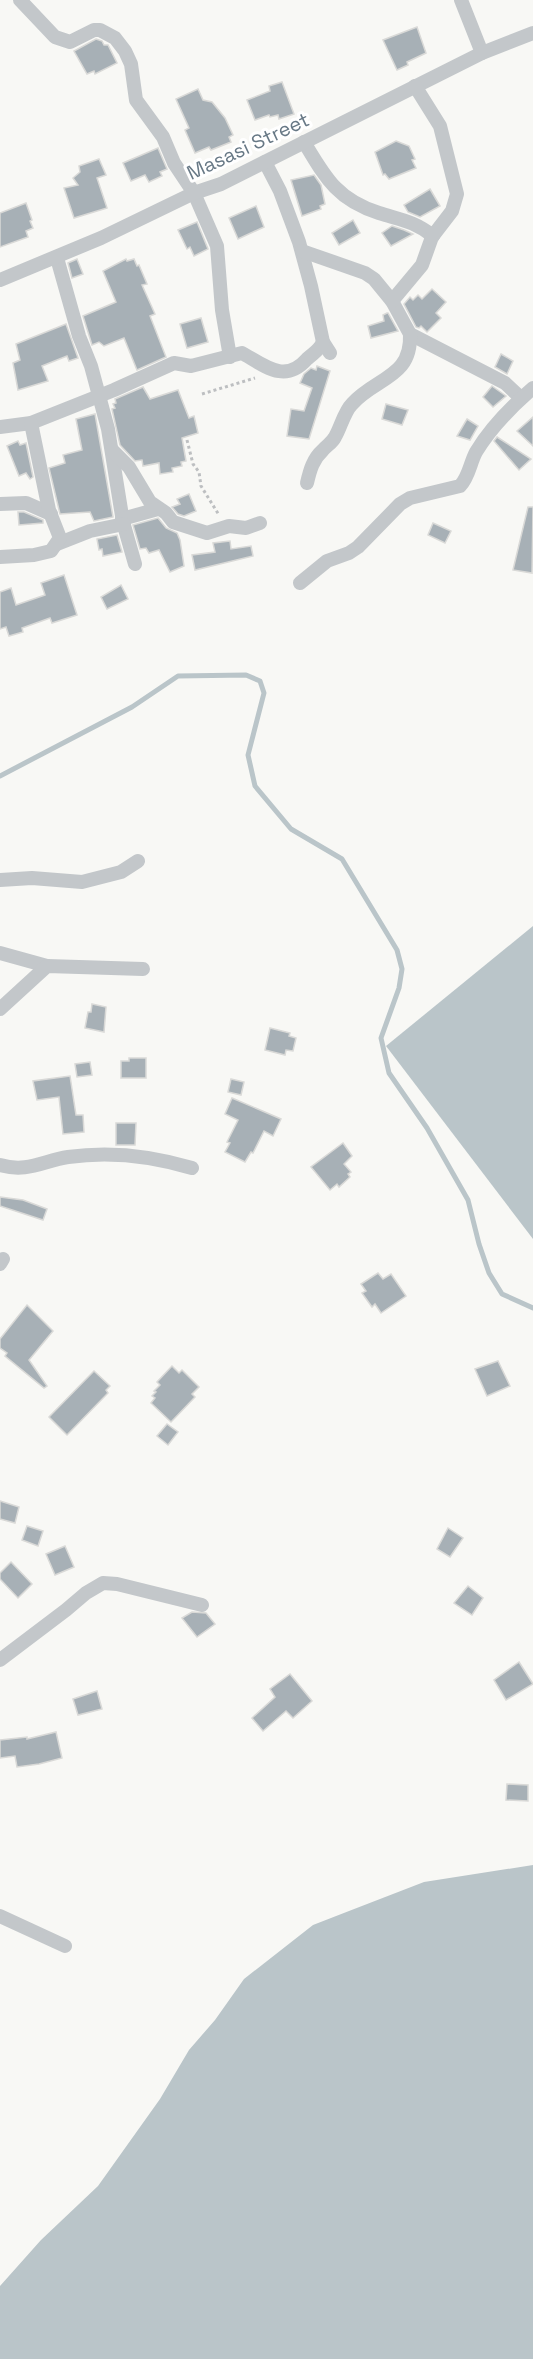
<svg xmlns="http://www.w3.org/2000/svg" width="533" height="2359" font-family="'Space Grotesk',sans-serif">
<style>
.water{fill:#bac5c9}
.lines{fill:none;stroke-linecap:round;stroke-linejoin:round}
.stream{stroke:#bac5c9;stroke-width:5}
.building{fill:#a7b0b6;stroke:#d9d9d7;stroke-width:1.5}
.path{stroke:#bdbfc1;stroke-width:3;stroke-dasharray:3 3;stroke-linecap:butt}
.minor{stroke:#c3c7ca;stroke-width:14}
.labels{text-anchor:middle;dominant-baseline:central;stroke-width:6;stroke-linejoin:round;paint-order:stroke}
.street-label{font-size:20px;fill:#677885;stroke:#fff}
</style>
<rect width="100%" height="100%" fill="#f8f8f5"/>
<g class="water">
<path d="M533 926V1239L386 1046Z"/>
<path d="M533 1865V2359H0V2286L41 2240 98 2186 160 2099 189 2050 215 2020 244 1979 313 1925 349 1911 424 1882Z"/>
</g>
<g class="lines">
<path class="stream" d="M0 776 132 707 178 676 246 675 260 681 264 693 248 755 255 786 291 829 342 859 397 950 402 969 399 988 381 1038 389 1073 427 1128 468 1200 479 1244 489 1273 502 1294 533 1308"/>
</g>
<g class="building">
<path d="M417 27 426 53 407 62 408 65 397 70 383 40Z"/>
<path d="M96 39 102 41 104 45H108L117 63 95 74 94 71 87 74 74 51Z"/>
<path d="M282 82 294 114 279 119 278 115 270 117 269 115 255 120 247 100 270 91 269 86Z"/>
<path d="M198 89 203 100 212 102 225 118 233 135 229 137 231 142 211 150 209 147 195 153 185 130 189 128 176 99Z"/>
<path d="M396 141 409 146 415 159 412 160 416 168 389 179 385 174 383 175 375 152Z"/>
<path d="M158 148 167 169 160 172 162 176 149 182 145 175 131 181 123 163Z"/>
<path d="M99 159 106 175 97 178 107 208 74 218 64 188 78 185 73 178 80 172 79 166Z"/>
<path d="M314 175 321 185 325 204 320 206 321 209 302 216 291 180Z"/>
<path d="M430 189 440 206 420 217 408 212 404 205Z"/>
<path d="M26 203 32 220 30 221 33 228 26 231 28 237 0 247V213Z"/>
<path d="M256 206 264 227 238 239 229 218Z"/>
<path d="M353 220 360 233 339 245 332 233Z"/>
<path d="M197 222 208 249 194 256 190 247 187 249 178 230Z"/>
<path d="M392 226 404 230 413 234 391 246 382 233Z"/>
<path d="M77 259 83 274 72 278 68 263Z"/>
<path d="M126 259 127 261 134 259 137 266 139 265 147 284 142 285 155 314 150 316 166 357 137 370 124 338 104 346 99 342 92 345 83 316 116 302 103 271Z"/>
<path d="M432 289 446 302 436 313 441 318 427 332 421 326 419 328 416 327 404 304 410 297 413 300 418 295 422 299Z"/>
<path d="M387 313H388L398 331 371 338 368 326 384 321 383 315Z"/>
<path d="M201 318 208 342 187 348 180 324Z"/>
<path d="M66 324 78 358 69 361 67 356 42 366 48 381 18 390 13 363 20 360 16 344Z"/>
<path d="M501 354 513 361 507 374 495 367Z"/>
<path d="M317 366 330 371 309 439 287 436 291 409 304 411 312 388 300 383 304 374 311 368 316 370Z"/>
<path d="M492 386 506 396 493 407 483 397Z"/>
<path d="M143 387 150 399 178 390 189 418 194 416 198 433 182 438 186 461 181 462 182 466 172 468 173 472 160 474 159 463 143 466 142 460 135 461 120 445 112 409 115 408 113 404 116 403 115 399Z"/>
<path d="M386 404 408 410 402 425 382 419Z"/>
<path d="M95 414 113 517 94 521 90 512 60 514 49 468 65 463 63 455 82 450 76 419Z"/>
<path d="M533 417V446L517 431Z"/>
<path d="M467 419 478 426 470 440 457 436Z"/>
<path d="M497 437 531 459 519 470 494 441Z"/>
<path d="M18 441 20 445 26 443 33 477 30 479 26 473 19 476 7 446Z"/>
<path d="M189 494 196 511 184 516 178 514 172 507 180 504 177 499Z"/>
<path d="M528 507H533L532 573 513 570Z"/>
<path d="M18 512H24L43 520V523L19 525Z"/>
<path d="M158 518 166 528 177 533 180 540 184 566 170 572 159 550 149 553 146 548 140 549 133 525Z"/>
<path d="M433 523 451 531 445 543 428 535Z"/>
<path d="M117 535 122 552 103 556 102 549 99 550 97 539Z"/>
<path d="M230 541 231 549 251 546 253 556 195 570 192 555 215 552 213 543Z"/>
<path d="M64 575 77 615 52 623 50 618 22 628 23 632 9 636 6 627 0 629V592L11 588 16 605 45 595 41 583Z"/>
<path d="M121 585 128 599 107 609 101 597Z"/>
<path d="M92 1004 106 1007 104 1032 85 1028 88 1012H91Z"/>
<path d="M270 1028 290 1033 289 1036 296 1038 293 1051 286 1050 285 1055 265 1050Z"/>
<path d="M129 1058H146V1078H121V1061H129Z"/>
<path d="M90 1062 92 1075 77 1077 75 1064Z"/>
<path d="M70 1076 76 1115H83L84 1132 63 1134 59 1097 37 1100 33 1081Z"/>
<path d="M231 1079 244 1082 241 1095 228 1092Z"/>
<path d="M232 1098 281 1119 273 1136 264 1131 253 1153 251 1152 245 1162 225 1152 230 1143 227 1142 238 1120 225 1114Z"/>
<path d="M116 1123H136L135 1145H116Z"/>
<path d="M343 1143 352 1156 344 1164 351 1172 348 1174 350 1177 339 1187 337 1184 330 1190 311 1167Z"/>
<path d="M0 1197 23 1200 47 1209 43 1220 0 1206Z"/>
<path d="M378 1273 383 1279 391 1274 406 1296 381 1313 375 1304 372 1307 362 1293 366 1291 361 1284Z"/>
<path d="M27 1305 53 1331 29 1360 47 1386 44 1388 5 1356 7 1353 0 1348V1339Z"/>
<path d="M498 1361 510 1386 487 1396 475 1369Z"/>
<path d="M172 1366 179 1373 182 1370 199 1387 192 1394 195 1397 171 1422 151 1403 155 1398 152 1396 156 1392 154 1391 160 1385 157 1382Z"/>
<path d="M94 1371 110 1386 106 1390 108 1393 67 1435 49 1417Z"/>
<path d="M167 1424 178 1432 168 1445 157 1436Z"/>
<path d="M0 1501 19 1507 15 1523 0 1519Z"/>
<path d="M27 1526 43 1531 38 1546 22 1540Z"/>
<path d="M448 1528 463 1538 450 1557 437 1549Z"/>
<path d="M65 1546 74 1567 55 1575 46 1554Z"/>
<path d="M11 1562 32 1584 18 1598 0 1579V1573Z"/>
<path d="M468 1586 483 1598 472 1615 454 1603Z"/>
<path d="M192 1612 206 1613 215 1624 197 1637 182 1618Z"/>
<path d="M519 1662 533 1684 506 1700 494 1680Z"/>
<path d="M290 1674 312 1701 293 1718 286 1711 263 1731 252 1718 275 1697 270 1689Z"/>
<path d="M97 1691 102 1709 78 1715 73 1699Z"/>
<path d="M56 1732 62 1758 39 1764 17 1767 15 1756 0 1758V1740L27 1737V1739Z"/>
<path d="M507 1784 528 1785V1801L506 1800Z"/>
</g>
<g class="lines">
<g class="path">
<path d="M202 394 255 378"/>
<path d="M187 440 193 464 199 472 201 486 219 515"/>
</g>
<g class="minor">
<path d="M20 0 55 37 70 42 94 30H100L115 38 125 51 131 64 136 100 163 137 174 163 194 193 217 246 222 310 230 357"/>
<path d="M461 0 482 53"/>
<path d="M304 142C325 177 337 200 379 213 401 220 414 221 433 236"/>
<path d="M265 162 280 191 299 242 311 286 323 342 330 353"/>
<path d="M302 251 365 273 374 279 392 301 410 334 505 383 521 398"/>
<path d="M57 258 79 336 91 366 108 429 123 522 135 564"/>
<path d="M0 280 101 238 194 193 221 184 482 53 533 33"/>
<path d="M392 301 422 265 432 237 452 211 457 194 440 126 415 86"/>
<path d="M0 427 31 423 114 390 174 363 191 366 242 353C265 366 285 384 307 359 313 353 319 351 323 342"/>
<path d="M112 450 129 467 150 502 166 513 173 522 207 533 229 526 246 528 260 523"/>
<path d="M307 483C310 470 313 459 323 450 327 445 332 443 335 437 341 427 344 412 352 404 376 377 412 378 410 334"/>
<path d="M0 504 26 503 51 514"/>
<path d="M122 519 158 509"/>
<path d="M57 544 90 531 124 524"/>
<path d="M0 557 34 555 51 551 60 538 49 510 31 423"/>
<path d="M300 583 327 561 349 553 358 547 400 504 410 498 460 486C469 477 470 463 476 452 491 427 511 407 533 388"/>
<path d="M0 880 32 878 82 882 121 872 138 861"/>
<path d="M0 953 47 966"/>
<path d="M0 1009 47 966 143 969"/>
<path d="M0 1165C27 1173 43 1161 68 1157 109 1151 152 1156 192 1168"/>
<path d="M0 1264 3 1259"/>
<path d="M0 1660 66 1610 86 1593 103 1583 117 1584 202 1605"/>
<path d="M0 1916 65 1946"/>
</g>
</g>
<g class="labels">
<g class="street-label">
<text transform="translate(248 146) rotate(-25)">Masasi Street</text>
</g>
</g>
</svg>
